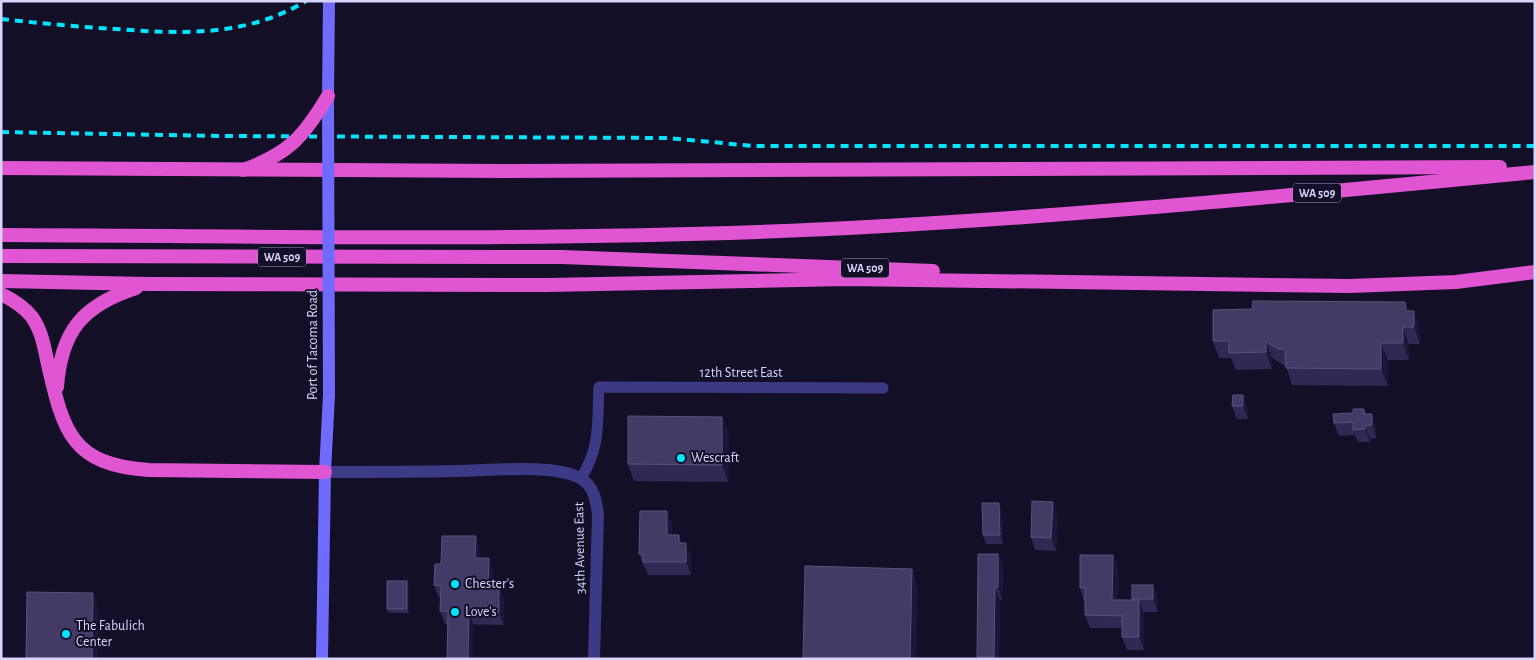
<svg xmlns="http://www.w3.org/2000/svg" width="1536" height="660" font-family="'Alegreya Sans',sans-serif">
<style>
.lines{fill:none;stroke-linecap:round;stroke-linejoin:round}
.minor{stroke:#3d3a85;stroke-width:11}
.tertiary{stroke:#3d3a85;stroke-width:12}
.secondary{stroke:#6f6bff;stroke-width:12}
.trunk{stroke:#e055d1;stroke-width:14}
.rail{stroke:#00e5ff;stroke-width:4;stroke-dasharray:8 6;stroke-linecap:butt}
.secondary-bridge{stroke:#6f6bff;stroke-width:12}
.trunk-bridge{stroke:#e055d1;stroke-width:14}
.wall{fill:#312854}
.shaded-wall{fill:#1d163a}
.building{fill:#433a66;stroke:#5a527e}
.poi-dot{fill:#00e5ff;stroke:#130f26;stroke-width:2}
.labels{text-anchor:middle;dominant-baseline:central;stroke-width:4;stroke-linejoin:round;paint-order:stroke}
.shield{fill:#130f26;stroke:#9e99be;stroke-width:1}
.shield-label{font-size:12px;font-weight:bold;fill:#d9d4ff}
.street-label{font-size:14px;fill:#d9d4ff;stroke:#130f26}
.poi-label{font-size:14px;fill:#d9d4ff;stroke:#130f26;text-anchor:start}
</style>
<rect width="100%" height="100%" fill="#130f26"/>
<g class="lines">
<path class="minor" d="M581 478C601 446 597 423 599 387L883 388"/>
<path class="tertiary" d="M325 472C368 472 411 472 455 471 487 471 553 463 580 478 594 486 596 500 598 514L594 659"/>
<g class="secondary">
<path d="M328 96 329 1"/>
<path d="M322 659 325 472 329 395"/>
</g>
<g class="trunk">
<path d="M1 168 504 171 1500 167"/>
<path d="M1 235C253 236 506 241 758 232 1018 222 1276 197 1535 172"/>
<path d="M1 256 562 257 933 271"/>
<path d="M1 281 148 284 548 285 846 279 1350 286 1456 282 1535 272"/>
<path d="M1 294C13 300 24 307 32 317 41 330 44 345 47 360 63 429 69 465 149 470L325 472"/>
<path d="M57 387C61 331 83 305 136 288"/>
</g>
<g class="rail">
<path d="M1 19C39 23 78 27 116 29 182 34 246 37 306 1"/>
<path d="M1 132 223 136 668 138 754 146H1535"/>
</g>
<path class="secondary-bridge" d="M328 96 329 395"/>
<path class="trunk-bridge" d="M243 170C289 154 304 136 328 96"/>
</g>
<g class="wall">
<path d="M1405 302 1409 311 1420 328V344H1409V360H1388V386L1292 385 1286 366H1285L1272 358V369L1236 370 1231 358H1219L1213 341 1252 309Z"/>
<path d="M1233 395 1248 408V419H1237L1232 406Z"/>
<path d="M1364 409 1366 414 1376 427V438L1370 439V442H1358L1355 435 1339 436 1334 423Z"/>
<path d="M722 417 729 434 728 482 634 481 628 464Z"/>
<path d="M999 503 1002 511 1003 544H986L983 535Z"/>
<path d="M667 511 672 524V535H679L682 543 691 556V575H648L645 567H644L639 554Z"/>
<path d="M1058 515 1056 551 1035 550 1031 537Z"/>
<path d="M480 549V558L493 571V585L504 598V625L445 624 440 611 441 598H439L434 585 441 564Z"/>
<path d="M978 554 1003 567 1002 600H1000L999 659H977V657Z"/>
<path d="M1113 555 1118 568 1117 600H1132V599L1158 598V612H1143L1144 650H1127L1122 637V628H1090L1085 615V601H1084L1080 588Z"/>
<path d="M409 586V613H389L387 609Z"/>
</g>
<g class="shaded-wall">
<path d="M1405 302 1412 319V328L1406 311Z"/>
<path d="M1414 311 1420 328V344L1414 327Z"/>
<path d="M1403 327 1409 344V360L1403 343Z"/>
<path d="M1266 341 1272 358V369L1266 352Z"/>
<path d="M1381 343 1388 360V386L1381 369Z"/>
<path d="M1243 395 1248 408V419L1243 406Z"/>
<path d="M1372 414 1376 427V438L1372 425Z"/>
<path d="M722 417 729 434 728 482 722 465Z"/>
<path d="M1365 426 1370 439V442L1365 429Z"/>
<path d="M1053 502 1058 515 1056 551 1051 538Z"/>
<path d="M999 503 1002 511 1003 544 1000 535Z"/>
<path d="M667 511 672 524 671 548 667 535Z"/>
<path d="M679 535 684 548 679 543Z"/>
<path d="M476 536 480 549V571L475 558Z"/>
<path d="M686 543 691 556V575L686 562Z"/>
<path d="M998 554 1003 567 1002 600 998 587Z"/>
<path d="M1113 555 1118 568 1117 613 1112 600Z"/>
<path d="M489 558 493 571V597L488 585Z"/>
<path d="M912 569 918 586 916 659H910Z"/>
<path d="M407 581 409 586V613L407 609Z"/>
<path d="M499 585 504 598V625L499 612Z"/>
<path d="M1153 585 1158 598V612L1153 599Z"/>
<path d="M995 587 1000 600 999 659H995L994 657Z"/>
<path d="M93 593 99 610 98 659H92Z"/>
<path d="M1139 600 1144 613V650L1139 637Z"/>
<path d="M469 611 473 624V659H468Z"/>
</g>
<g class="building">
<path d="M1253 301 1405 302 1406 311H1414V327H1403V343H1381V369L1286 368 1285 349H1278L1266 341V352L1229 353V341H1213V310L1252 309Z"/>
<path d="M1233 395H1243V406H1232Z"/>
<path d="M1353 409H1364V414H1372V425L1365 426V429L1353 430V422L1334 423 1333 414 1353 413Z"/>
<path d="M628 416 722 417V465L628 464Z"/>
<path d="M1032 501 1053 502 1051 538 1031 537Z"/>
<path d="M982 503H999L1000 535H983Z"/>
<path d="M640 511H667V535H679V543H686V562H643V554H639Z"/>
<path d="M442 536H476L475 558H489L488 585H499V612L469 611 468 659H447L448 611H440L441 586 434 585 435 564H441Z"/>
<path d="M978 554H998V587H995L994 657H977Z"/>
<path d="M1080 555H1113L1112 600H1139V637H1122V616L1085 615V588H1080Z"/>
<path d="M805 566 912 569 910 659H803Z"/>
<rect x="387" y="581" width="20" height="28"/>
<rect x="1132" y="585" width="21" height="14"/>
<path d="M27 592 93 593 92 659 26 658Z"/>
</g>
<g class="poi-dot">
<circle cx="681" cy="458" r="5"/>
<circle cx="455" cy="584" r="5"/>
<circle cx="455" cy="612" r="5"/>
<circle cx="66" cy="634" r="5"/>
</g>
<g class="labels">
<g class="shield">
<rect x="1293" y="183.5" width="48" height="19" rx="4"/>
<rect x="258" y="247.5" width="48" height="19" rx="4"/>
<rect x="841" y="258.5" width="48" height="19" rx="4"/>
</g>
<g class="shield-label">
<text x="1317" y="193">WA 509</text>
<text x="282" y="257">WA 509</text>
<text x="865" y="268">WA 509</text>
</g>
<g class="street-label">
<text transform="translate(313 345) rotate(-90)">Port of Tacoma Road</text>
<text x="741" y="373">12th Street East</text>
<text transform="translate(580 548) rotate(-91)">34th Avenue East</text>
</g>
<g class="poi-label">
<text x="691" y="458">Wescraft</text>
<text x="465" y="584">Chester's</text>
<text x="465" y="612">Love's</text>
<text x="76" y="626">The Fabulich<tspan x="76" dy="16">Center</tspan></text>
</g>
</g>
<rect width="1536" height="660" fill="none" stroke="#d9d4ff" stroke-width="5"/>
</svg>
